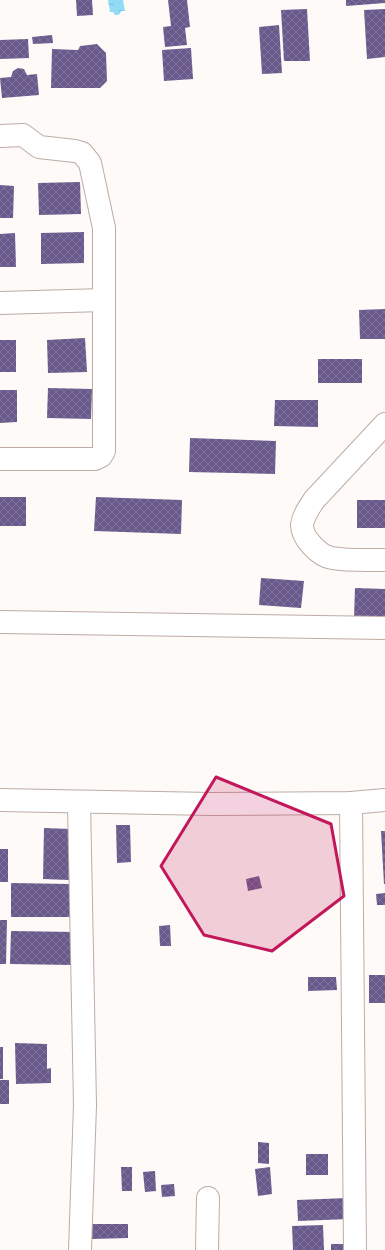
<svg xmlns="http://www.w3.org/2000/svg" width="385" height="1250" font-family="'DejaVu Sans',sans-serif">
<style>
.water{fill:url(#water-ripples)}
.building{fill:url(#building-cross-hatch)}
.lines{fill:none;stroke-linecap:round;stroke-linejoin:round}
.minor-casing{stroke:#bdaca4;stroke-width:24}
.minor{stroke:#fff;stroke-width:22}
.marked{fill:#c2185b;fill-opacity:0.2;stroke:#c2185b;stroke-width:3;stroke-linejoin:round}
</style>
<defs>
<pattern id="water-ripples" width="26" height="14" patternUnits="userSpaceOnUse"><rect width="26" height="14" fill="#91dbf7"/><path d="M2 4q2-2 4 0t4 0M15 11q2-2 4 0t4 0" fill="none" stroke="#7dbbd3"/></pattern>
<pattern id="building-cross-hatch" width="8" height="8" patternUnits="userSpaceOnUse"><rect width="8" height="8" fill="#6a598c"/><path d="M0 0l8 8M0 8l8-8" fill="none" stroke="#7f7298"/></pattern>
</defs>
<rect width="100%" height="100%" fill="#fdfaf8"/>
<path class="water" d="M108 0H123L125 11H121L120 14 117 15H115L113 12H110Z"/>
<g class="building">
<path d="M76 0H92L93 15 77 16Z"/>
<path d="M168 0H187L190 27 185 28 187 45 165 47 163 27 171 26Z"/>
<path d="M346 0H385V3L346 6Z"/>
<path d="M307 9 310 61H284L281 10Z"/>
<path d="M385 9V57L367 59 364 10Z"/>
<path d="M279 25 282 73 262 74 259 27Z"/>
<path d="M52 35 53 43 33 44 32 37Z"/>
<path d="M28 39 29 58 0 59V40Z"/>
<path d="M97 44 106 53 107 81 100 88H51L52 49 78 50 80 46Z"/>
<path d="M191 48 193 79 164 81 162 50Z"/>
<path d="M18 68 24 69 27 75 37 74 39 95 2 98 0 78 11 77 13 71Z"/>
<path d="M80 182 81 214 39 215 38 183Z"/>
<path d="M0 185 14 186 13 218H0Z"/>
<path d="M84 232V263L41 264V233Z"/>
<path d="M15 233 16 267H0V234Z"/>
<path d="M385 309V339H360L359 310Z"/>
<path d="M85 338 87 372 48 373 47 340Z"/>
<rect x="0" y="340" width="16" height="32"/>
<rect x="318" y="359" width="44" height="24"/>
<path d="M48 388 92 389 91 419 47 418Z"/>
<path d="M0 390H17V422L0 423Z"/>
<path d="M275 400H318V427L274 426Z"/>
<path d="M190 438 276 441 275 474 189 472Z"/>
<rect x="0" y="497" width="26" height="29"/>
<path d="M96 497 182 500 181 534 94 531Z"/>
<rect x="357" y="500" width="28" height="28"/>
<path d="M261 578 304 581 301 608 259 605Z"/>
<path d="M355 588 385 589V619L354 618Z"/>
<path d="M116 825H130L131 862 117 863Z"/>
<path d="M44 828 71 829 69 880 43 879Z"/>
<path d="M381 831H385V884H384Z"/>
<rect x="0" y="849" width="8" height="33"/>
<path d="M259 876 262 888 248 891 246 879Z"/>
<path d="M11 883 70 884V917H11Z"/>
<path d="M385 893V905H377L376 894Z"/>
<path d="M0 920H7L6 964H0Z"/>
<path d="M170 925 171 946H160L159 926Z"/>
<path d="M11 931 74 932 73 965 10 964Z"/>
<rect x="369" y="975" width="16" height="28"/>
<path d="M308 977H336L337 990 308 991Z"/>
<path d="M15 1043 47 1044V1069L51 1068V1083L16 1084Z"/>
<rect x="0" y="1047" width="3" height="32"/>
<rect x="0" y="1080" width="9" height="24"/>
<path d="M258 1142 269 1143V1164L258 1163Z"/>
<rect x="306" y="1154" width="22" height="21"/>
<path d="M121 1167H132V1191H122Z"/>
<path d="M270 1167 272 1194 258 1196 255 1169Z"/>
<path d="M155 1171 156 1191 145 1192 143 1172Z"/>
<path d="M174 1184 175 1196 162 1197 161 1185Z"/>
<path d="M348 1198 349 1219 298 1221 297 1200Z"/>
<path d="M92 1224H128V1238L92 1239Z"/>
<path d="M323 1225 324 1250H293L292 1226Z"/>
<rect x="331" y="1244" width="18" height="6"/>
</g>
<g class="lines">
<defs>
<g id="minor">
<path d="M0 136 23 135 39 147 75 151 82 153 90 163 104 228V451L101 456 95 459H0"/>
<path d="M0 303 104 300"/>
<path d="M385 424 314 500C309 508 303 516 302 525 302 538 319 556 332 558 349 561 368 560 385 560"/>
<path d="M0 622 385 628"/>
<path d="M0 800 211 804 351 803 385 800"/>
<path d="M79 802 85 1105 80 1250"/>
<path d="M351 803 355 1250"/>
<path d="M207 1250 208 1198"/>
</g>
</defs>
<use href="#minor" class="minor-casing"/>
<use href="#minor" class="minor"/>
</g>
<path class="marked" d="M216 777 331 824 344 896 272 951 204 935 161 866Z"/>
</svg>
